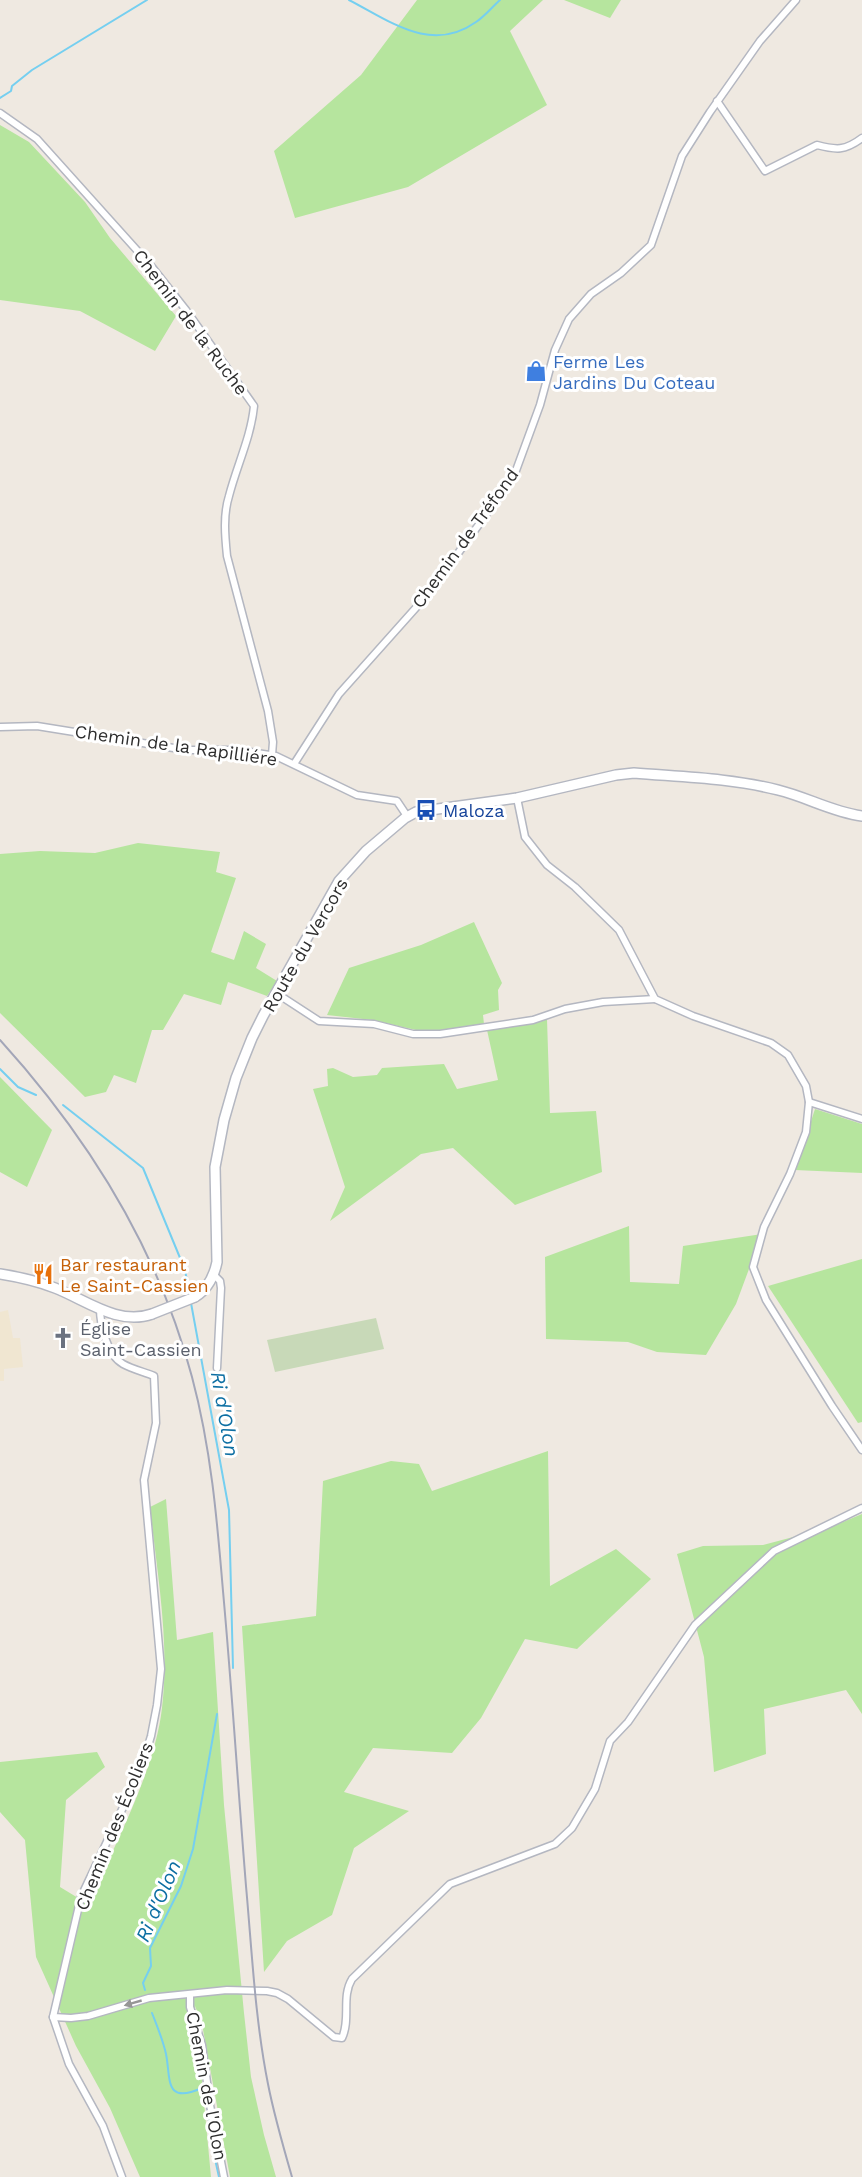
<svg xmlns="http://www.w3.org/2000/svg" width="862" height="2177" font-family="'Work Sans',sans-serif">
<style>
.education{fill:#f0e6d1}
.green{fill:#b6e59e}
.cemetery{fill:#c8d9b8}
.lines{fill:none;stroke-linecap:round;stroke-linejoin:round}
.stream{stroke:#75cff0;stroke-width:2}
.minor-casing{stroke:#b4b7c1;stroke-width:9}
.secondary-casing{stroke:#b4b7c1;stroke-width:12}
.minor{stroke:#fff;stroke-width:6}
.secondary{stroke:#fff;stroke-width:9}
.rail{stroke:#a3a6b8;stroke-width:2}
.secondary-bridge-casing{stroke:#b4b7c1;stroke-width:12;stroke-linecap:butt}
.secondary-bridge{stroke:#fff;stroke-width:9}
.oneway{fill:#969696}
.labels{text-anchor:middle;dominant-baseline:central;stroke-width:6;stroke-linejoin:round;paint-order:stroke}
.street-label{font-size:18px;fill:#2e2e2e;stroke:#fff}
.shop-label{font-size:18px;fill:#366cbe;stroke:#fff;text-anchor:start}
.transit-label{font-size:18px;fill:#164399;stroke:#fff;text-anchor:start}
.food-label{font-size:18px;fill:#c56008;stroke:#fff;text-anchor:start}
.worship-label{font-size:18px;fill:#5b616d;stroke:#fff;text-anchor:start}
.water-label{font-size:20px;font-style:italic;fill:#0d6fa3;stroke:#fff}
</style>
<rect width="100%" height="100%" fill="#efe9e1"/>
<path class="education" d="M8 1310 13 1338H20L23 1367 4 1369V1381H0V1312Z"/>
<g class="green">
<path d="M417 0H543L510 31 547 105 408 187 295 218 274 151 361 75Z"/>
<path d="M564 0H621L610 18Z"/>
<path d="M0 125 29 142 85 202 110 238 176 316 155 351 80 311 0 300Z"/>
<path d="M138 843 220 852 216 872 236 878 211 952 234 960 244 931 266 944 256 968 277 981 267 996 228 982 221 1005 184 994 163 1030H152L136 1083 114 1075 106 1092 85 1097 0 1013V854L40 851 95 853Z"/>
<path d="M474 922 502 983 498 990 499 1010 483 1015 484 1024 440 1031 416 1030 372 1020 327 1015 349 968 421 945Z"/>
<path d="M547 1019 550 1113 596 1111 602 1172 515 1205 453 1148 421 1154 330 1221 345 1187 313 1089 328 1086 327 1069 333 1068 353 1077 377 1075 382 1068 444 1064 457 1089 498 1080 487 1030Z"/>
<path d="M0 1077 52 1130 27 1187 0 1172Z"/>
<path d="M815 1109 862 1124V1173L795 1170Z"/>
<path d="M629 1226 630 1282 679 1284 683 1246 762 1234 736 1304 706 1355 657 1352 628 1342 546 1339 545 1257Z"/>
<path d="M862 1259V1422L858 1423 768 1286Z"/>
<path d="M548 1451 550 1586 616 1549 651 1579 577 1649 525 1639 481 1718 452 1753 373 1748 344 1792 409 1811 354 1848 332 1915 287 1941 264 1972 242 1626 316 1616 323 1481 391 1461 419 1464 432 1491Z"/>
<path d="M166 1499 177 1640 213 1632 224 1805 244 2013 251 2077 264 2135 276 2177H230L202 2024 195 2006 211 2177H140L110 2108 76 2046 36 1957 25 1840 0 1812V1762L97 1752 105 1767 66 1800 60 1887 88 1904C114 1846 155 1771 162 1708 170 1642 157 1573 150 1507Z"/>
<path d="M862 1514V1714L846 1690 764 1709 766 1754 714 1772 704 1657 677 1554 703 1546 763 1545 831 1527Z"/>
</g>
<path class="cemetery" d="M376 1318 384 1349 275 1372 267 1340Z"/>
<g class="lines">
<g class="stream">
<path d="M349 0C390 21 431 54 476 22 485 16 492 7 500 0"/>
<path d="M0 98 11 91 12 86 32 70 147 0"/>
<path d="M0 1069 18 1087 36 1095"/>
<path d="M63 1105 143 1168 185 1270 190 1297"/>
<path d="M191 1303 229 1510 233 1668"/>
<path d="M145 1990 143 1983 151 1966 150 1948 181 1886 193 1849 217 1714"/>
<path d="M152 2013C157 2026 163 2040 166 2054 171 2079 164 2105 202 2088L206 2091"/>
<path d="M207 2103 211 2141 219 2177"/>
</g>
<defs>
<g id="minor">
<path d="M717 101 765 171 817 145C836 150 845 151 862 138"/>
<path d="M0 113 37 139 152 267 186 310 254 406C251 437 237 465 229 496 223 515 225 536 227 556L268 711 273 742 272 755"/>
<path d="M0 727 37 726 186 750H238L276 756 357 795 397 801 407 816"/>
<path d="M294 764 339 694 430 592 514 476 540 405 555 350 569 319 591 294 621 273 651 245 682 156 710 112 760 41 796 0"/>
<path d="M517 798 525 837 547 865 575 887 619 930 655 999 693 1016 771 1043 788 1055 806 1086 809 1102 806 1132 790 1174 764 1227 753 1267 766 1300 832 1406 862 1450"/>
<path d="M276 993 319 1021 374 1024 413 1034H440L533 1020 565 1009 603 1002 655 999"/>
<path d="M809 1102 862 1119"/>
<path d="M214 1275 220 1281 221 1288 217 1368"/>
<path d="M100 1308C100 1325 107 1355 123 1364 132 1369 144 1372 154 1376L156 1423 144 1480 161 1669 157 1705 151 1736 141 1769 81 1897 53 2017 69 2064 103 2126 122 2177"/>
<path d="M190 1995V2007L202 2045 210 2105 224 2177"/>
<path d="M53 2017 71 2018 88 2016 149 1998 227 1990 267 1991 277 1993 288 1999 334 2037 342 2038C351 2019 341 1997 352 1979L450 1884 555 1844 572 1828 595 1789 610 1741 628 1722 695 1625 774 1551 862 1508"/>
</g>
<g id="secondary">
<path d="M0 1274C19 1277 37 1281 55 1288 86 1300 118 1326 152 1314"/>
<path d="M195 1297C208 1289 214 1276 217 1262L215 1167 224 1120 236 1078 252 1038 263 1016 339 881 366 851 405 818 416 812 517 798 616 775 634 773C682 777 731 778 778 790 807 797 832 812 862 816"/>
</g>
</defs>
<use href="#minor" class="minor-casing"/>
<use href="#secondary" class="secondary-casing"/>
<use href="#minor" class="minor"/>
<use href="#secondary" class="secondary"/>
<path class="rail" d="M0 1040C88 1137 158 1249 192 1377 211 1448 217 1519 223 1591 232 1690 238 1788 246 1886 252 1952 255 2019 268 2084 274 2115 283 2146 292 2177"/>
<defs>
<path id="secondary-bridge" d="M152 1314 195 1297"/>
</defs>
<use href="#secondary-bridge" class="secondary-bridge-casing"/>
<use href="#secondary-bridge" class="secondary-bridge"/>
</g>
<defs><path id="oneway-solid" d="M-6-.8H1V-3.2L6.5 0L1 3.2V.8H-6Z" transform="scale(1.5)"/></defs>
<use class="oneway" href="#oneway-solid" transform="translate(133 2003) rotate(164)"/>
<defs>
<symbol id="shop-bare" viewBox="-9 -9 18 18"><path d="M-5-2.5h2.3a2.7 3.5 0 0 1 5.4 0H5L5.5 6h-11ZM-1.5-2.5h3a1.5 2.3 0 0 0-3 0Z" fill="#3f7fe0" stroke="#fff" stroke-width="2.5" paint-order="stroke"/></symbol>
<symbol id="bus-bare" viewBox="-9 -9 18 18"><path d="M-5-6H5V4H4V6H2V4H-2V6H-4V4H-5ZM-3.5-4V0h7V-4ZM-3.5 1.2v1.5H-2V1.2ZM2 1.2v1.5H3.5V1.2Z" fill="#1a4fb4" stroke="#fff" stroke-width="2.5" paint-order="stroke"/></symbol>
<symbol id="restaurant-bare" viewBox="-9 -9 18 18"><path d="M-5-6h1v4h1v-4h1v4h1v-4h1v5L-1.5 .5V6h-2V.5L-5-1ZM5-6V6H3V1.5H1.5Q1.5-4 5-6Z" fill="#e8710a" stroke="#fff" stroke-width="2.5" paint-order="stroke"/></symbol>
<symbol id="church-bare" viewBox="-9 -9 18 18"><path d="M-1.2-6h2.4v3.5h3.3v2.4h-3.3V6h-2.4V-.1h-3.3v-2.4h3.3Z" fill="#6b7280" stroke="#fff" stroke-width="2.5" paint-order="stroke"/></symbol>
</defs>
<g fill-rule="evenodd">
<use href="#shop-bare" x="521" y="356" width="30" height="30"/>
<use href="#bus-bare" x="411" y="795" width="30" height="30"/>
<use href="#restaurant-bare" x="28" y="1259" width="30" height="30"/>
<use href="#church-bare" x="48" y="1323" width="30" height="30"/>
</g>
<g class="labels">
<g class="street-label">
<text transform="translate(191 322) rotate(53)">Chemin de la Ruche</text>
<text transform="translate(465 538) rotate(-54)">Chemin de Tréfond</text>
<text transform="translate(176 745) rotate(8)">Chemin de la Rapilliére</text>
<text transform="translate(305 945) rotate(-60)">Route du Vercors</text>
<text transform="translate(114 1826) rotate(-68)">Chemin des Écoliers</text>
<text transform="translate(207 2086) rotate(79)">Chemin de l'Olon</text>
</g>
<g class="shop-label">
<text x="553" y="361">Ferme Les<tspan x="553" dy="21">Jardins Du Coteau</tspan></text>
</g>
<g class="transit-label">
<text x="443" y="810">Maloza</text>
</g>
<g class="food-label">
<text x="60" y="1264">Bar restaurant<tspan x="60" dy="21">Le Saint-Cassien</tspan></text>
</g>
<g class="worship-label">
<text x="80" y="1328">Église<tspan x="80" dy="21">Saint-Cassien</tspan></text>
</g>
<g class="water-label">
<text transform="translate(225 1414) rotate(80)">Ri d'Olon</text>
<text transform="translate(158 1901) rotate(-67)">Ri d'Olon</text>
</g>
</g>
</svg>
